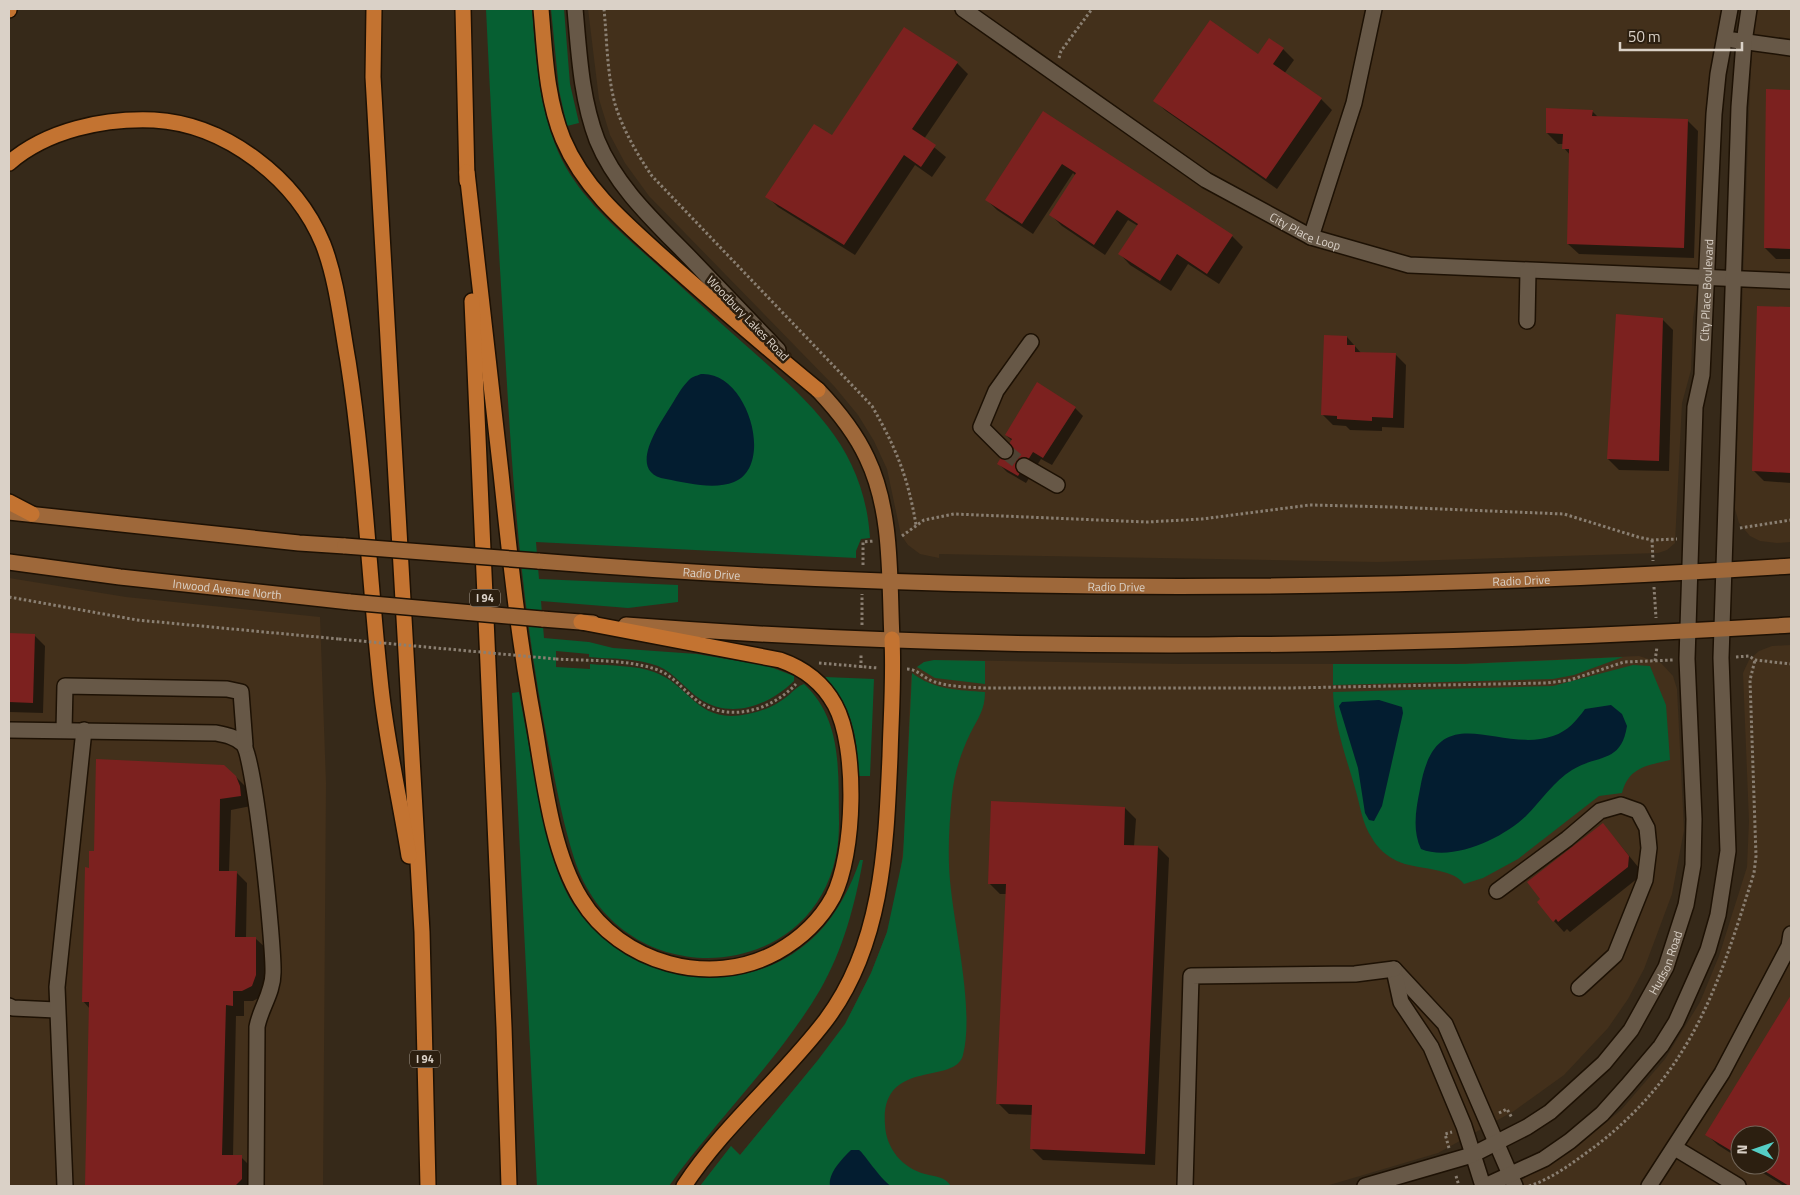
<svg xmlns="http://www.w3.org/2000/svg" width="1800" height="1195" font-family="'Titillium Web',sans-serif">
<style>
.built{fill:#43301b;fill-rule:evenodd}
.green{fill:#065f32}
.water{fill:#031d30}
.shadow{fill:#0007}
.building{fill:#7c211f}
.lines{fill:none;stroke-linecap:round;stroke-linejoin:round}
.minor-tunnel{stroke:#4f4233;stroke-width:15;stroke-dasharray:15 8;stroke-linecap:butt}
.minor-casing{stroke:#1d1104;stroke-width:18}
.major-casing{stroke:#1d1104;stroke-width:18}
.highway-casing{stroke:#1d1104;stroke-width:18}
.path{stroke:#8a7f72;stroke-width:3;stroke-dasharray:2.5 2.5;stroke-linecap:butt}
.minor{stroke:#675847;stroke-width:15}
.major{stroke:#9e683a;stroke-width:15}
.highway{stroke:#c37331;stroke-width:15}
.major-bridge-casing{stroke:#1d1104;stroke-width:18;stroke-linecap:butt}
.path-bridge{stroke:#8a7f72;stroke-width:3;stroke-dasharray:2.5 2.5;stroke-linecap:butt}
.major-bridge{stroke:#9e683a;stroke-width:15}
.labels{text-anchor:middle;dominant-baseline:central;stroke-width:5;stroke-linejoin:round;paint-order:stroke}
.shield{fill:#2c1f10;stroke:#a69c90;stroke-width:1}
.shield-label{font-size:11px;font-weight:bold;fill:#dad1c7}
.street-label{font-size:12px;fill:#dad1c7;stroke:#2c1f10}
</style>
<rect width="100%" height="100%" fill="#362919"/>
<g class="built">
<path d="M588 9H1722L1713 63 1702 263 1693 318 1691 370 1682 403 1675 543 1667 550 1658 553 1377 562 939 554V558L920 554 908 545 901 535 887 469 874 441 858 415 834 386 649 196 625 163 610 135 599 99Z"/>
<path d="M1756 9H1791V542L1777 543 1760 541 1750 536 1739 523 1735 509 1749 111 1753 27Z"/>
<path d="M9 578 126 597 320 617 326 783 323 1186H9Z"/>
<path d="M1791 645V1186H1511L1570 1152 1621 1110 1665 1059 1700 1002 1719 956 1747 867 1749 821 1743 673 1749 660 1759 651 1772 646ZM1740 1135H1770V1165H1740Z"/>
<path d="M1639 656 1661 663 1673 676 1677 689 1684 830 1672 894 1644 969 1628 999 1608 1028 1564 1075 1514 1111 1438 1153 1326 1186H700L731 1146 740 1155 818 1060 845 1024 871 973 887 932 899 885 904 841 911 676 917 667 924 662 945 660 1182 664H1455Z"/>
</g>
<g class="green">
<path d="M486 9H532C536 61 539 112 562 160 582 199 615 227 647 256 679 284 710 314 742 342 807 400 864 445 870 538L861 539 856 551V558L536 542 539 579 678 585V602L628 608 541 601 544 638 589 642 613 648 697 654 768 666 794 676V681C769 705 732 720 700 699 685 689 675 673 658 666 637 658 612 659 589 657V654L556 651V667L590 669V664C611 666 635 665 654 672 691 685 696 725 748 714 764 711 777 705 789 695 794 690 798 686 804 684 843 720 838 773 839 822 841 985 621 1007 574 858 563 823 556 786 549 749 526 634 515 518 508 401 500 270 492 140 486 9Z"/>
<path d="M551 9H564L570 84 579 123 567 126 559 90Z"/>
<path d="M1623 657 1574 675 1553 679 1333 685V664H1465Z"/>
<path d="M934 660 985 661V684L935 678 917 667 924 662Z"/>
<path d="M1633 665 1650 666 1666 705 1670 760C1646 766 1629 767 1622 793L1599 796 1518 859 1483 878 1464 884C1452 867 1416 870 1397 861 1387 856 1377 848 1372 838 1362 824 1360 804 1355 788 1346 757 1334 724 1333 692L1553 686Z"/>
<path d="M912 673C934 690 959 690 985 692 985 710 978 718 970 734 961 752 954 775 952 795 949 826 947 859 951 890 956 935 974 1012 963 1055 955 1086 880 1057 885 1125 886 1148 902 1168 925 1174 936 1177 944 1176 951 1186H700L731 1146 740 1155 818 1060 845 1024 871 973 887 932 903 857Z"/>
<path d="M825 677 874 679 870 776H858C858 737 852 706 825 677Z"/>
<path d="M519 692C526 731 533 769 541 807 548 840 555 875 573 904 627 986 749 1005 819 932 838 912 851 886 860 860H863C855 905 843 950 820 990 778 1061 717 1119 669 1186H537L512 693Z"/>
</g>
<g class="water">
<path d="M701 374C748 371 775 466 734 482 714 490 687 483 666 479 627 473 657 428 669 409 675 400 680 389 688 381 691 377 696 376 701 374Z"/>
<path d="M1379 700 1402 707 1403 713 1382 806 1374 821 1369 820 1365 813 1358 768 1339 706 1342 702Z"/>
<path d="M1611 705 1622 714 1627 726C1621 764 1598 754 1572 770 1554 781 1541 801 1526 816 1503 838 1453 862 1421 849 1412 830 1416 809 1420 789 1436 693 1498 755 1553 736 1568 731 1576 721 1585 709Z"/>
<path d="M851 1150C851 1150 858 1150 859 1150 863 1152 880 1179 891 1186H830C828 1173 842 1159 851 1150Z"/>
</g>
<g class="shadow">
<path d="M1283 49 1294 60 1284 74 1321 99 1332 110 1277 189 1166 111 1155 101 1259 55Z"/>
<path d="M957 63 968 74 924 139 946 157 932 177 915 165 855 255 778 207 767 196 832 137Z"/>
<path d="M1767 90 1791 91V259H1776L1765 248Z"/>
<path d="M1592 111 1598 117 1687 120 1698 131 1694 258 1579 254 1568 244 1570 155 1564 148V144H1558L1547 133Z"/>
<path d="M1043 112 1232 236 1243 247 1219 284 1188 264 1171 291 1130 265 1120 254 1138 226 1128 220 1105 255 1062 226 1051 215 1076 176 1073 173 1033 234 997 210 987 200Z"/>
<path d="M1759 308H1791V483L1764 481 1753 470Z"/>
<path d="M1662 319 1673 330 1669 471 1619 470 1608 459Z"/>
<path d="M1347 337 1361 353 1395 354 1406 365 1404 428 1382 427V431L1350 430 1346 426 1333 425 1322 414Z"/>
<path d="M1038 384 1075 408 1083 416 1052 465 1041 459 1026 483 1007 472 999 464 1012 441 1006 435Z"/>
<path d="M9 634 34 635 45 646 43 713 9 712Z"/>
<path d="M235 776 247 788 251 806 231 810 229 872H236L247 883 246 938 256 939 267 949 266 986 262 996 253 1001H244V1016H236L233 1156 241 1157 252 1168V1186H86L90 1009 83 1001 90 869 96 852Z"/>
<path d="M1125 808 1136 819 1134 846 1158 847 1169 858 1155 1165 1043 1160 1032 1149 1033 1115 1009 1114 998 1103 1007 894H1000L989 883Z"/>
<path d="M1603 824 1639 868 1638 878 1570 932 1567 929 1564 932 1554 921Z"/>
<path d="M1791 997V1186H1784L1750 1165H1770V1135H1740V1159L1718 1145 1707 1135Z"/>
</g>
<g class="building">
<path d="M1210 20 1258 54 1269 38 1284 48 1273 64 1322 98 1266 179 1153 101Z"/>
<path d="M904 27 958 62 912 129 936 145 921 167 904 155 844 245 765 197 814 124 832 135Z"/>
<path d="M1766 89 1791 90V249L1764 248Z"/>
<path d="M1546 108 1593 110 1592 116 1688 119 1684 248 1567 244 1569 149H1562L1563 134 1546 133Z"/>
<path d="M1043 111 1233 235 1207 274 1177 254 1160 281 1118 254 1138 224 1117 210 1094 245 1049 215 1076 173 1062 164 1022 224 985 200Z"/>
<path d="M1757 306 1791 307V473L1752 471Z"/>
<path d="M1616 314 1663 318 1659 461 1607 459Z"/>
<path d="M1324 335 1347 336V345H1355V352L1396 353 1393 418 1372 417V421L1337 419V416L1321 415Z"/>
<path d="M1037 382 1076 407 1043 458 1033 452 1018 476 997 464 1012 439 1005 435Z"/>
<path d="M9 633 35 634 33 703 9 702Z"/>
<path d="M96 759 224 765 236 776 240 786 241 796 220 799 219 871H237L235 937H256V975L252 986 242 991H233V1006L226 1005 222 1155H242V1179L235 1186H85L89 1002H82L85 867 89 868V851H94Z"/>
<path d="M991 801 1125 807 1124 845 1158 846 1145 1154 1030 1149 1032 1105 996 1104 1006 884H988Z"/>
<path d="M1603 823 1629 856 1628 867 1558 922 1556 919 1553 922 1537 902 1540 899 1527 882Z"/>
<path d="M1791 995V1186H1789L1755 1165H1770V1135H1740V1156L1705 1135Z"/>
</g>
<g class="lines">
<path class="minor-tunnel" d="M1005 451 1024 466"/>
<defs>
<g id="minor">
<path d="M575 9C579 53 581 98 597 140 616 187 656 223 691 259 720 289 749 320 778 350"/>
<path id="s1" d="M963 9 1206 180 1311 237 1409 265 1791 281"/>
<path d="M1733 40 1791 48"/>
<path d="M1311 237 1354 103 1374 9"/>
<path d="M1527 321 1528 271"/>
<path d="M1005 451 981 427 996 391 1031 342"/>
<path d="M1024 466 1057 485"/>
<path d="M9 730 216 733C226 735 236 737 243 744 255 757 274 946 273 973 273 993 260 1009 257 1027L256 1186"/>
<path d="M64 730 65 686 227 689 241 692 245 745"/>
<path d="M1497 891 1567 839 1600 811 1621 805 1638 811 1647 828 1649 848 1645 880 1615 955 1579 988"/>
<path d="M1394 969 1445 1024 1515 1186"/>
<path d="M1394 970 1401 1002 1431 1047 1464 1126 1483 1186"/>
<path d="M9 1006 13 1008 56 1010"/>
<path d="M1675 1148 1738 1186"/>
<path d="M65 1186 57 987 84 730"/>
<path d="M1185 1186 1191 976 1355 974 1394 969"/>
<path id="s2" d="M1365 1186 1472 1155 1527 1127 1550 1112 1604 1063 1631 1030 1666 967 1686 905 1693 865 1694 819 1687 659 1695 407 1702 375 1714 114 1718 74 1730 9"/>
<path d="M1485 1186 1544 1159 1570 1141 1602 1114 1627 1086 1661 1046 1676 1022 1708 950 1718 915 1728 851 1721 658 1739 107 1744 42 1749 9"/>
<path d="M1649 1186 1722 1073 1789 946 1791 934"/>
</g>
<g id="major">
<path d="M818 390C837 410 855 432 867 458 893 512 889 580 892 639"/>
<path d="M9 512 299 543 345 546"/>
<path id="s3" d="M538 561C954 595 1375 593 1791 566"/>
<path id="s4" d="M9 562 120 577 350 602"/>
<path d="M542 619 593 623"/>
<path d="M626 625C1013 655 1404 648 1791 625"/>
</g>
<g id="highway">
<path d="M374 9 373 77 422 932 428 1186"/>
<path d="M463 9 467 181"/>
<path d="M541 9C545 53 546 98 563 139 584 189 626 224 665 259 715 304 766 347 818 390"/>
<path d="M9 10V9"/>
<path d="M9 163C47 130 104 118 154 120 225 124 296 178 323 244 337 280 341 322 348 361 365 470 369 579 381 688 387 744 400 800 409 856"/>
<path d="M467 172C478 273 490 373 501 473 510 559 519 643 535 728 544 781 552 852 581 899 620 963 710 989 777 952 800 939 820 921 833 897 855 854 858 747 835 705 823 683 803 668 780 660L581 622"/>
<path d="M472 301 504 1027 509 1186"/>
<path d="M9 502 32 514"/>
<path d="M684 1186C724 1125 782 1078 826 1020 883 944 886 846 890 756 891 717 894 678 892 639"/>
</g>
</defs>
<use href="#minor" class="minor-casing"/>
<use href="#major" class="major-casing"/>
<use href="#highway" class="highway-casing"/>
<g class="path">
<path d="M604 9C607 40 607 74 615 104 623 130 637 154 652 176L872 406C896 448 908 477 916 525"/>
<path d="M1059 58 1061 51 1092 9"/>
<path d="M1740 528 1791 520"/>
<path d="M902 536 924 520 954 514 1147 522 1202 519 1310 505 1392 507 1564 514 1638 537 1652 540 1677 539"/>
<path d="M1652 540 1653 561"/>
<path d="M863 565V542L874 541"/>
<path d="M1654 587 1656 618"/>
<path d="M9 597 137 620 339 639"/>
<path d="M862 625V594"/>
<path d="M1736 657 1749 656 1755 660 1791 664"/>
<path d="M556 659C588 661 625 659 655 669 672 674 682 689 695 699 726 724 771 711 796 684"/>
<path d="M1655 661 1657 647"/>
<path d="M819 663 878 668"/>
<path d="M861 668V654"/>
<path d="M907 669C918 669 924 679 935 682 951 687 968 687 984 688H1289L1547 683 1570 680 1624 662 1673 660"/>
<path d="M1499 1113 1507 1109 1512 1118"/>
<path d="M1449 1148 1445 1134 1452 1132"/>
<path d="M1456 1176 1459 1186"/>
<path d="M1529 1186C1554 1178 1575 1161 1597 1145 1693 1070 1719 984 1754 873L1756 856 1750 680 1755 660"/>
</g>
<use href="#minor" class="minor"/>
<use href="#major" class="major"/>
<use href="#highway" class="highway"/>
<defs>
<g id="major-bridge">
<path d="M345 546 538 561"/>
<path d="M350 602 542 619"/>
</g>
</defs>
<use href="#major-bridge" class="major-bridge-casing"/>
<path class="path-bridge" d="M339 639 556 659"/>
<use href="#major-bridge" class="major-bridge"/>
</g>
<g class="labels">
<g class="shield">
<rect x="470" y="589.5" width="30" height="17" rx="4"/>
<rect x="410" y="1050.5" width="30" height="17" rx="4"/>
</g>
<g class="shield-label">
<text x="485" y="598">I 94</text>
<text x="425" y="1059">I 94</text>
</g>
<g class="street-label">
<text stroke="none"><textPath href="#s1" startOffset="409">City Place Loop</textPath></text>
<text stroke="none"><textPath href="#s2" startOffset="1070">City Place Boulevard</textPath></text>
<text transform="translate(748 318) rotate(46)">Woodbury Lakes Road</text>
<text stroke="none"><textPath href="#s3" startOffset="174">Radio Drive</textPath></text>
<text stroke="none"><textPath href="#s3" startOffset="984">Radio Drive</textPath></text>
<text stroke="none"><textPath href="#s3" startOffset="579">Radio Drive</textPath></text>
<text stroke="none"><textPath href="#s4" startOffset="220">Inwood Avenue North</textPath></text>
<text stroke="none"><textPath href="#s2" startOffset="392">Hudson Road</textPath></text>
</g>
</g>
<rect width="1800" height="1195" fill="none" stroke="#dad1c7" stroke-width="20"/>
<g transform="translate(1755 1150) rotate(272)"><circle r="24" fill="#2c1f10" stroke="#726659"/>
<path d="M0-4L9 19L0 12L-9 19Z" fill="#55cec5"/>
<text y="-8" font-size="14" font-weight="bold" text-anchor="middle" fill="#dad1c7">N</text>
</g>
<path d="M1620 42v8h122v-8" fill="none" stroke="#dad1c7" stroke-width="2.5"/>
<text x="1628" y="42" font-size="15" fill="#dad1c7" stroke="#2c1f10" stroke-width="4" paint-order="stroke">50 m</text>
</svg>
